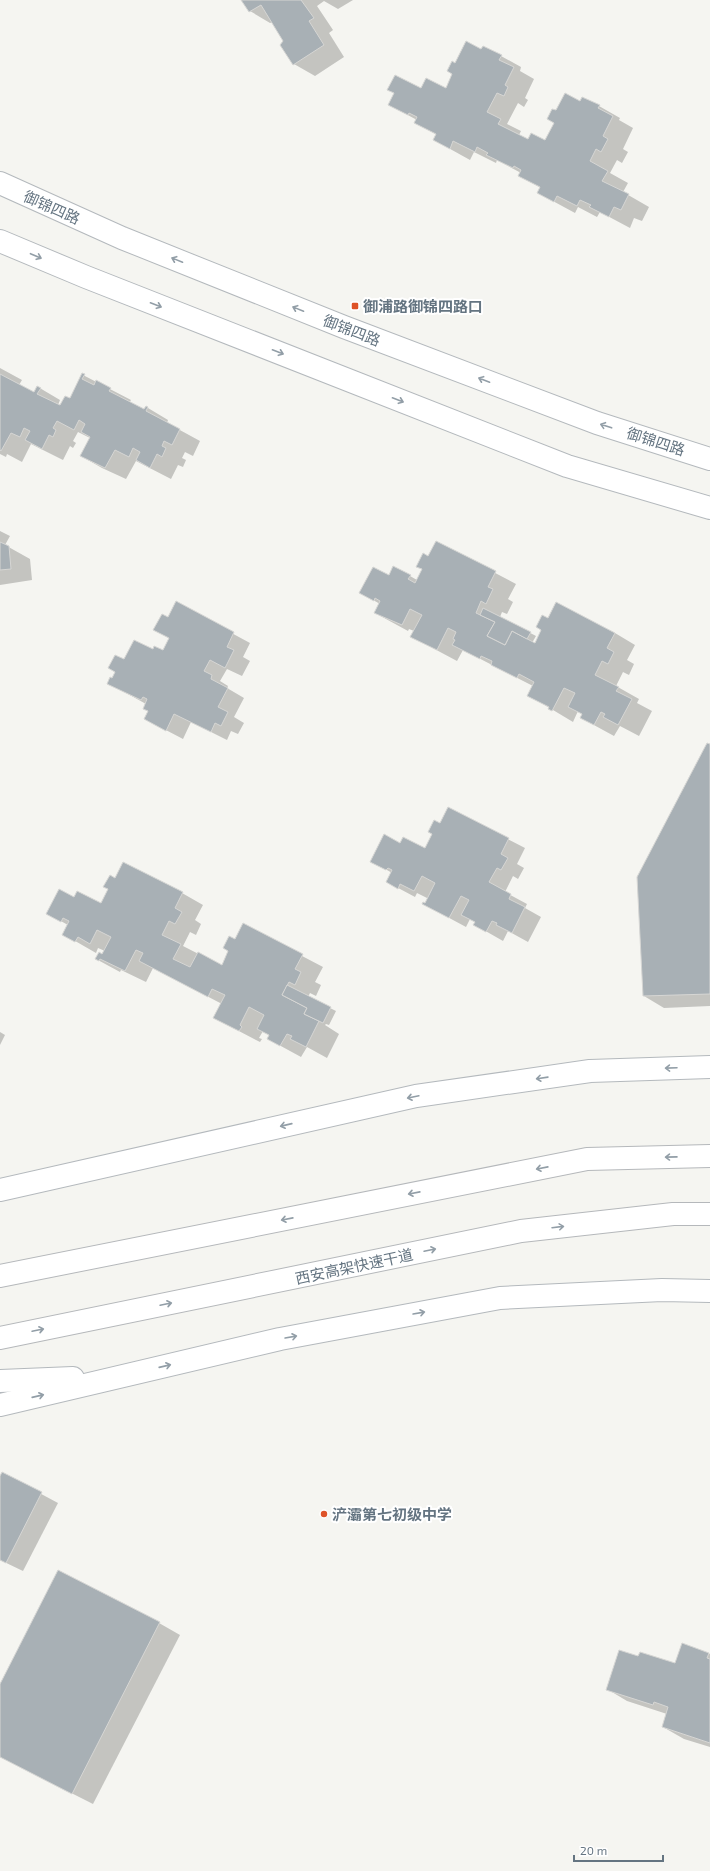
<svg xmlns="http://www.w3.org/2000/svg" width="710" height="1871" font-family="'Exo 2','Noto Sans SC',sans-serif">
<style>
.shadow{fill:#0003}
.building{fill:#a8b0b5;stroke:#d6d6d4}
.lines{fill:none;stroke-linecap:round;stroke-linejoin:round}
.secondary-casing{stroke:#b4b9bd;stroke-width:24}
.highway-casing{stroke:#b5b8bb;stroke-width:24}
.secondary{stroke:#fff;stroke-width:22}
.highway{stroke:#fff;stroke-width:22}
.oneway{stroke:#929ea7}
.poi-dot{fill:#de5228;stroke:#fff;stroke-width:1.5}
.labels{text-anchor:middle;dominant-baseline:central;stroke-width:4;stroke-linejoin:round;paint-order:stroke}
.street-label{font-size:15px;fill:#647481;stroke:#fff}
.poi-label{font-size:15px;font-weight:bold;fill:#647481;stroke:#fff;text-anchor:start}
</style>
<rect width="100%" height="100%" fill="#f5f5f1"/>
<g class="shadow">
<path d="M242 0H353L338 9 324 1 317 6 333 30 329 33 344 57 315 76 294 64 285 41 273 22 270 23 250 11Z"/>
<path d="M482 50 501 56 521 67 520 71 534 79 525 98 528 100 524 107 518 103 507 124 521 131 519 135 528 140 546 141 555 123 557 112 581 102 599 106 620 118 619 120 633 128 623 149 628 152 622 163 617 160 610 173 628 183 623 192 649 207 642 221 634 218 630 228 600 212 597 217 578 207 575 213 538 193 541 188 519 176 521 173 497 160 496 163 474 152 470 160 434 140 437 135 416 123 417 120 389 105 422 90 446 89 456 64Z"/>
<path d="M0 368 22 380 19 385 35 393 38 387 60 400 58 405 60 407 70 399 83 375 131 400 129 403 145 411 147 407 148 408 168 420 167 423 200 441 193 456 185 452 182 458 186 460 183 467 178 465 171 479 136 461 126 479 102 468 81 456 90 438 78 432 73 441 76 443 73 448 70 446 63 460 31 444 22 462 7 454 6 457 0 454Z"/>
<path d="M0 531 10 536 5 545 30 559 32 580 0 585Z"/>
<path d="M436 542 516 584 508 599 513 602 507 614 502 612 500 617 536 636 532 643 536 644 548 619 615 633 635 645 627 660 634 664 629 675 623 672 616 686 639 699 637 703 652 711 639 736 620 726 614 736 581 718 583 714 578 711 573 722 528 695 533 686 463 650 457 661 412 637 414 631 409 629 408 631 375 613 380 604 361 593 389 576H410L417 580Z"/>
<path d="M176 603 250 643 243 657 250 661 242 676 227 669 220 681 228 686 227 688 244 698 234 717 244 723 238 734 231 731 227 740 191 722 183 739 162 728 149 711 146 704 108 683 113 679 125 661 153 651 164 652 170 639 155 630 168 618Z"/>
<path d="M710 745V1006L664 1008 644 996Z"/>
<path d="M449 809 525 848 517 864 524 868 518 879 513 876 505 892 527 904 525 908 541 917 528 942 508 931 503 941 475 925 476 922 470 919 466 927 440 913 423 904H426L429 899 417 893 415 897 387 882 392 873 372 861 401 844 425 849Z"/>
<path d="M115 879 182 893 203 905 195 920 201 924 196 935 190 932 183 946 222 966 243 925 323 967 315 982 321 985 316 996 310 993 308 997 336 1011 329 1025 326 1024 325 1025 339 1034 327 1058 307 1047 301 1057 268 1039 270 1035 263 1031 259 1038 262 1039 260 1042 235 1029 214 1018 222 1004 153 968 146 982 121 970 120 972 96 959 103 955 105 951 98 948 96 953 63 934 68 925 48 914 74 898 101 904Z"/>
<path d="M0 1032 5 1035 0 1045Z"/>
<path d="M2 1473 58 1503 23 1571 0 1560V1478Z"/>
<path d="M159 1623 180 1635 93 1804 0 1757V1687Z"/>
<path d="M682 1645 710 1654V1747L684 1739 663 1727 667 1714 627 1701 607 1689 639 1658 675 1664Z"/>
</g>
<g class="building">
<path d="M241 0H301L314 18 309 21 324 45 293 65 280 45 283 41 261 5 249 12Z"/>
<path d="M466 41 481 49 483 46 502 55 499 60 514 67 505 85 508 87 504 96 497 93 487 112 501 119 498 124 528 139 531 133 545 140 554 123 547 119 552 109 556 110 565 93 580 101 582 97 600 105 598 108 613 116 603 136 608 139 601 152 596 149 590 161 608 171 602 181 629 194 621 210 614 207 609 217 589 207 591 205 580 200 577 206 557 196 554 202 537 193 540 187 518 176 521 170 514 166 513 168 486 155 488 153 477 147 475 152 453 141 450 149 433 140 436 134 414 123 417 117 409 113 408 115 388 105 394 93 387 90 395 75 421 88 426 78 446 88 452 74 447 71 452 61 455 63Z"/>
<path d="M82 373 85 374 82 379 94 385 96 380 111 388 109 391 144 409 146 406 148 407 146 411 180 429 172 445 164 441 162 446 166 448 162 457 157 454 150 468 136 460 140 452 133 448 129 457 115 450 105 468 80 456 90 437 81 432 85 424 79 420 74 430 57 421 53 428 56 430 53 437 49 435 42 449 25 440 30 431 24 428 20 437 11 433 1 451 0 450V374L34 392 37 386 41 388 37 394 60 405 65 396 70 398Z"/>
<path d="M436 541 496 571 488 587 493 589 486 604 481 601 476 613 495 622 487 636 505 645 512 631 535 643 541 630 536 627 542 615 548 618 556 602 615 633 607 648 614 652 608 664 602 661 595 675 619 687 616 691 632 699 618 725 603 717 605 714 601 712 594 725 580 718 582 714 568 707 575 693 564 688 552 711 548 709 549 707 527 696 534 682 519 674 517 678 491 665 492 661 481 656 480 659 452 645 455 640 453 639 456 632 448 628 437 650 410 637 422 615 410 609 402 625 374 613 380 601 375 598 374 601 359 593 373 567 389 575 393 566 411 575 408 579 415 583 422 569 416 567 423 553 428 556Z"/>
<path d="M0 542 9 546 11 569 0 570Z"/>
<path d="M176 601 234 632 227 647 234 650 225 668 210 660 204 671 212 675 211 679 228 688 218 707 228 712 221 726 215 723 211 732 174 714 166 731 144 719 148 711 143 709 147 699 143 697 141 700 107 684 110 677 112 678 115 672 108 668 115 655 124 659 134 640 153 649 154 646 163 650 169 638 153 630 162 614 168 617Z"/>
<path d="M483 608 531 632 527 639 512 631 505 645 487 636 495 622 480 615Z"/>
<path d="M707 743 710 744V994L643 996 637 877Z"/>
<path d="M448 807 509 838 501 854 508 858 501 870 497 868 489 882 511 894 509 899 525 907 512 933 496 925 497 923 492 921 486 932 473 925 475 922 461 915 469 900 461 896 449 918 422 904 423 902 425 903 435 883 422 876 414 891 400 884 398 889 386 882 392 870 388 868 386 870 370 862 384 834 400 843 403 837 425 848 432 834 428 832 434 820 440 823Z"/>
<path d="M123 862 183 892 175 908 182 912 175 924 169 921 162 935 181 944 173 959 190 967 198 952 222 965 228 951 223 948 229 936 235 939 243 923 303 954 295 969 301 972 295 985 289 982 282 995 307 1008 304 1014 319 1021 306 1047 290 1039 292 1036 287 1034 280 1046 267 1039 269 1035 257 1029 264 1015 249 1007 240 1025 242 1027 239 1031 213 1018 225 995 212 989 208 997 139 961 143 953 136 950 125 971 100 959 99 961 95 959 99 952 102 954 111 937 97 930 90 944 78 937 75 942 62 935 69 921 63 918 61 922 46 914 59 889 74 897 77 891 101 903 108 889 103 887 110 875 115 878Z"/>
<path d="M287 985 331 1007 323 1023 304 1014 307 1008 282 995Z"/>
<path d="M2 1472 42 1492 6 1563 0 1560V1476Z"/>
<path d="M58 1570 160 1622 72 1794 0 1757V1684Z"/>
<path d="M682 1643 709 1653 707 1658 710 1659V1743L662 1727 668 1707 654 1702 653 1705 606 1690 619 1650 638 1656 640 1652 675 1663Z"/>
</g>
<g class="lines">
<defs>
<g id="secondary">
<path d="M0 183 122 238 344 327 597 423 710 459"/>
<path d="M0 241 86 277 567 466 710 508"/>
<path d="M0 1190 416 1096 590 1071 710 1067"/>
<path d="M0 1381 73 1378"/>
<path d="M0 1405 280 1339 500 1298 662 1290 710 1291"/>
</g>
<g id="highway">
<path d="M0 1276 587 1159 710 1156"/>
<path d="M0 1338 521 1231 673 1214H710"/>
</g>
</defs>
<use href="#secondary" class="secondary-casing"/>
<use href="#highway" class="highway-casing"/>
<use href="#secondary" class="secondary"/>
<use href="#highway" class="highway"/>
</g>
<defs><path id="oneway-shaft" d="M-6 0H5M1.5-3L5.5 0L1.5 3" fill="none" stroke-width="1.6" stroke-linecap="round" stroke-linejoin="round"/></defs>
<g class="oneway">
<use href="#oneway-shaft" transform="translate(36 256) rotate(23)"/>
<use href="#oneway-shaft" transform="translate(177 260) rotate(-158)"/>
<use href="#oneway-shaft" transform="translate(156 305) rotate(21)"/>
<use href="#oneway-shaft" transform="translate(298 309) rotate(-158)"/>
<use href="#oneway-shaft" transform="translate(278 352) rotate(21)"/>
<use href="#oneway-shaft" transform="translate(484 380) rotate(-159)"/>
<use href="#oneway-shaft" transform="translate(398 400) rotate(21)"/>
<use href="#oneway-shaft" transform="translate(606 426) rotate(-162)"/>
<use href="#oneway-shaft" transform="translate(671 1068) rotate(178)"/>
<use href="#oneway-shaft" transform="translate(542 1078) rotate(172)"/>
<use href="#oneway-shaft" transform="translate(413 1097) rotate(168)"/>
<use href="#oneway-shaft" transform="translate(286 1125) rotate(167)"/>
<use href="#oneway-shaft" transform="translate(671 1157) rotate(179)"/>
<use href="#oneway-shaft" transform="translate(542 1168) rotate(169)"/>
<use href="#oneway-shaft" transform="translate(414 1193) rotate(169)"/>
<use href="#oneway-shaft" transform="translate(287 1219) rotate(169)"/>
<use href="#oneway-shaft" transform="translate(558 1227) rotate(-7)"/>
<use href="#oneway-shaft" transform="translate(430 1250) rotate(-12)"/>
<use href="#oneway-shaft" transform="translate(166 1304) rotate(-12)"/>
<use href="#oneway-shaft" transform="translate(419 1313) rotate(-10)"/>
<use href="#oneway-shaft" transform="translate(38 1330) rotate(-12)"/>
<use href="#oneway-shaft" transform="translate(291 1337) rotate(-10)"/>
<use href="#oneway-shaft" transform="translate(165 1366) rotate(-13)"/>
<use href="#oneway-shaft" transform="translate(38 1396) rotate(-13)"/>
</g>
<g class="poi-dot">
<rect x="351" y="302" width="8" height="8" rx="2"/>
<circle cx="324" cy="1514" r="4"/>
</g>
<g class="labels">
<g class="street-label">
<text transform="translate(52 207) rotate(24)">御锦四路</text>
<text transform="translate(352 330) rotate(21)">御锦四路</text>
<text transform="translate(656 441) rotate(18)">御锦四路</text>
<text transform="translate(354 1266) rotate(-12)">西安高架快速干道</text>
</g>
<g class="poi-label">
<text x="363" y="306">御浦路御锦四路口</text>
<text x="332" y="1514">浐灞第七初级中学</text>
</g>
</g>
<path d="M574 1855v6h89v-6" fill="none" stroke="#647481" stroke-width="2"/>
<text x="580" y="1855" font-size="12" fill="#647481" stroke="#ffffff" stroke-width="3" paint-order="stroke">20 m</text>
</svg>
